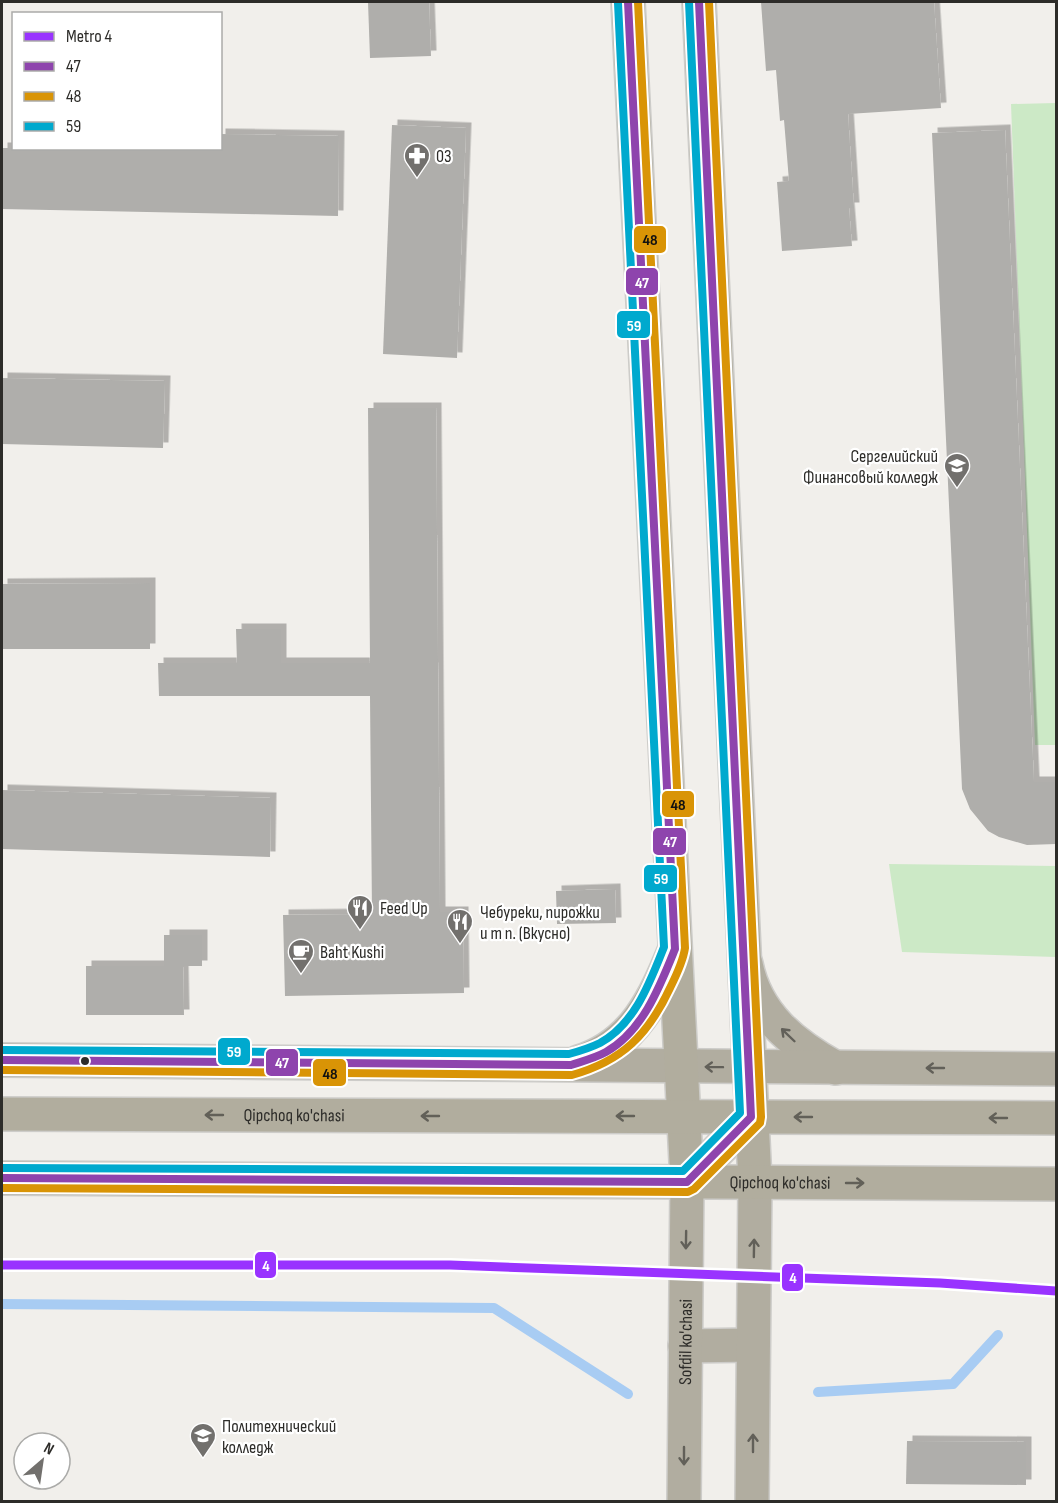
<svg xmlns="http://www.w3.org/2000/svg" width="1058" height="1503" font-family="'Sofia Sans Condensed',sans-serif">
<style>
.green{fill:#cce9c6}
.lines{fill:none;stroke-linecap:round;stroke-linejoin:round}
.stream{stroke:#a8ccf3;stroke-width:10}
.building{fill:#afaeab;filter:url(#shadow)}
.minor-casing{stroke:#cdccc9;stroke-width:36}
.tertiary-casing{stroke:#cdccc9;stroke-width:36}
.primary-casing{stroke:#cdccc9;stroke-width:36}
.minor{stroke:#b1ada0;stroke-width:33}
.tertiary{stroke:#b1ada0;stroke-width:33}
.primary{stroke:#b1ad9e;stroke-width:33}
.bus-1-casing{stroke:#fff;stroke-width:12}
.bus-2-casing{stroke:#fff;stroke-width:12}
.bus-3-casing{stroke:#fff;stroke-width:12}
.bus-1{stroke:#8e44ad;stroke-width:8}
.bus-2{stroke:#d99406;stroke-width:8}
.bus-3{stroke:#00a9ce;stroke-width:8}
.metro-1-casing{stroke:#fff;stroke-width:14}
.metro-1{stroke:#93f;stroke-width:9}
.oneway{stroke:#626059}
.oneway2{stroke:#626058}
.bus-dot{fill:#2d2c29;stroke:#fff;stroke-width:2}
.labels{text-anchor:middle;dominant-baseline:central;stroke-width:4.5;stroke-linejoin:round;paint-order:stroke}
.poi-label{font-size:18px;fill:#2d2c29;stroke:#fff;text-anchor:start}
.street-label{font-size:18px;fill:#2d2c29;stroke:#fff}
.line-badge{stroke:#fff;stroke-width:2}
.badge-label{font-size:16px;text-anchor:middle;font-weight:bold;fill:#fff}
.pale-badge-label{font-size:16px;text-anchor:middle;font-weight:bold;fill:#111}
</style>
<defs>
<filter id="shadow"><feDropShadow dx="5.5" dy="-5.5" stdDeviation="0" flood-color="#0004"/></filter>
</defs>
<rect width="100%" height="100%" fill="#f1efeb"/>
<g class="green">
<path d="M1056 103V745H1035L1011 104Z"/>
<path d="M889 864 1056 866V957L902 952Z"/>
</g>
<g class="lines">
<g class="stream">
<path d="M2 1304 494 1308 628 1394"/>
<path d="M818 1392 953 1384 998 1335"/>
</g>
</g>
<g class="building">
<path d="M368 2H429L431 56 370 58Z"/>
<path d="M761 2H934L941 108 848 114 854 208H849L852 246 782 251 777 182 789 181 784 120 780 121 776 70 766 71Z"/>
<path d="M392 125 466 128 457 358 383 354Z"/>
<path d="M1005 130 1034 782H1056V844L1027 845 999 837 988 831 970 809 962 789 932 133Z"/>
<path d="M220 134 339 136 338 216 2 209V148H220Z"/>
<path d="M2 378 165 381 163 448 2 444Z"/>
<path d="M368 408H436L440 912H463L464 993 285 996 283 915 372 914 370 696H159L158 663H237L236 629H281V663H370Z"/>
<path d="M150 583V649H2V584Z"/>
<path d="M2 790 271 798 270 857 2 849Z"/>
<path d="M615 889 616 923 557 924 556 891Z"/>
<rect x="164" y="935" width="38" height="31"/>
<path d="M86 966H183L184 1015H86Z"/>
<path d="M907 1441 1026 1442V1485L906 1484Z"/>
</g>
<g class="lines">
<defs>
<g id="minor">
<path d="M746 964C756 1015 793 1044 836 1068"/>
<path d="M2 1060 1056 1069"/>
<path d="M579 1062C634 1045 655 998 675 949"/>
</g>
<g id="tertiary">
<path d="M685 1346 753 1345"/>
<path id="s1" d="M684 1502 687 1182"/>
<path d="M752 1502 755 1182"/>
</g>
<g id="primary">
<path d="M628 2 687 1182"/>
<path d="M699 2 755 1182"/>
<path id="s2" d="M2 1114 1056 1118"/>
<path id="s3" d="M2 1178 1056 1184"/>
<path d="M687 1182 751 1117"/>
</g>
</defs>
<use href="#minor" class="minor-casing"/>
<use href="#tertiary" class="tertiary-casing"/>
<use href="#primary" class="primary-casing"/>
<use href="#minor" class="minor"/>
<use href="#tertiary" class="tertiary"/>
<use href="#primary" class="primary"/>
<defs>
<g id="bus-1">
<path d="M2 1060 571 1065C583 1061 595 1058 606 1052 643 1031 660 986 675 949L628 2"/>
<path d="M2 1178 687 1182 751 1117 699 2"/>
</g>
<g id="bus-2">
<path d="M2 1070 572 1075C622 1061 648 1035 670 988 676 976 683 962 685 948L638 2"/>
<path d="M2 1188 688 1192 694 1189 760 1123 761 1117 709 2"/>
</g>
<g id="bus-3">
<path d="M2 1050 569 1054C580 1051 590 1048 600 1043 635 1024 650 982 664 947L618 3"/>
<path d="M2 1168 683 1171 740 1113 689 2"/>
</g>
</defs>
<use href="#bus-1" class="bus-1-casing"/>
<use href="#bus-2" class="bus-2-casing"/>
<use href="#bus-3" class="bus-3-casing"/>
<use href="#bus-1" class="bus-1"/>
<use href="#bus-2" class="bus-2"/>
<use href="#bus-3" class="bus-3"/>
<defs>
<path id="metro-1" d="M2 1265H450L940 1283 1056 1291"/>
</defs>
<use href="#metro-1" class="metro-1-casing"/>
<use href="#metro-1" class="metro-1"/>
</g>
<defs><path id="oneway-shaft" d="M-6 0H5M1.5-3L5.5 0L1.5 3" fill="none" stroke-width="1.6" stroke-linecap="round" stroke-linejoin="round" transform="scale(1.5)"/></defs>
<g class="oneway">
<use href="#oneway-shaft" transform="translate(788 1035) rotate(-136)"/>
<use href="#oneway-shaft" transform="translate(714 1067) rotate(-179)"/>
<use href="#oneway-shaft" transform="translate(935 1068) rotate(-180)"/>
<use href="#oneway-shaft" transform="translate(686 1240) rotate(91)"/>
<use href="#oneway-shaft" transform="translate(754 1248) rotate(-89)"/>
<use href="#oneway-shaft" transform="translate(753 1443) rotate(-90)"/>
<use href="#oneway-shaft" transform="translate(684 1456) rotate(90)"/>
</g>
<g class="oneway2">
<use href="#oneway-shaft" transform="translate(214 1115) rotate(-180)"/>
<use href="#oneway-shaft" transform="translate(430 1116) rotate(-180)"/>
<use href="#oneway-shaft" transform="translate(625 1116) rotate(-180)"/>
<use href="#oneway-shaft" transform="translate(803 1117) rotate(-180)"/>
<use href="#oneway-shaft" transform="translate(998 1118) rotate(-180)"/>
<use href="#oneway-shaft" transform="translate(855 1183)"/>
</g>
<defs>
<symbol id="pharmacy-pin" viewBox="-11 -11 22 30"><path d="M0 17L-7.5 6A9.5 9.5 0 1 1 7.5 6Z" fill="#72706d" stroke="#fff"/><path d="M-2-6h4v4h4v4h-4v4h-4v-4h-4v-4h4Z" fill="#fff"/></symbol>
<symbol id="university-pin" viewBox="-11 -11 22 30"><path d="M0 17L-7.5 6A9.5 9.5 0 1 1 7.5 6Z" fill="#72706d" stroke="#fff"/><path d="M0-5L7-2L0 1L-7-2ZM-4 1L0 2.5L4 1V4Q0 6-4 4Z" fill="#fff"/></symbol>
<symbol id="restaurant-pin" viewBox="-11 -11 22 30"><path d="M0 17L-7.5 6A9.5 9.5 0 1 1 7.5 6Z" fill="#72706d" stroke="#fff"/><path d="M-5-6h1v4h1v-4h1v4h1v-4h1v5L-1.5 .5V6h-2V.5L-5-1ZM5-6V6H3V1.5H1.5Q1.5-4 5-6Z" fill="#fff"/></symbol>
<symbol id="cafe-pin" viewBox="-11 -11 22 30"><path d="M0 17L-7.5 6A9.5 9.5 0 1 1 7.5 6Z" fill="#72706d" stroke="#fff"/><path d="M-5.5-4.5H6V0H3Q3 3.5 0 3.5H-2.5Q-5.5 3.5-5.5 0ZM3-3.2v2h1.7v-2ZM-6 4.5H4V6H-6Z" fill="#fff"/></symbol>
</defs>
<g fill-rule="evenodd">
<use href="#pharmacy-pin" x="402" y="141" width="30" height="40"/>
<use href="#university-pin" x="942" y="451" width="30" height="40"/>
<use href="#restaurant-pin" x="345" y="893" width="30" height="40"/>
<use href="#restaurant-pin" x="445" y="907" width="30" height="40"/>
<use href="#cafe-pin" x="286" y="937" width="30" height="40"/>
<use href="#university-pin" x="188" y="1421" width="30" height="40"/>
</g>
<circle class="bus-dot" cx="85" cy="1061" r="5"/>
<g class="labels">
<g class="poi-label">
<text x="436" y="156">03</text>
<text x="938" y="456" text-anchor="end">Сергелийский<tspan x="938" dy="21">Финансовый колледж</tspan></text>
<text x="380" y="908">Feed Up</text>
<text x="480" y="912">Чебуреки, пирожки<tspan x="480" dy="21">и т п. (Вкусно)</tspan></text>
<text x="320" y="952">Baht Kushi</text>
<text x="222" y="1426">Политехнический<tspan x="222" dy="21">колледж</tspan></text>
</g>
<g class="street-label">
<text stroke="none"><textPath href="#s2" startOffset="292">Qipchoq ko'chasi</textPath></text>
<text stroke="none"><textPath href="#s3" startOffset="778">Qipchoq ko'chasi</textPath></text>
<text stroke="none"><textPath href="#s1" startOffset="160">Sofdil ko'chasi</textPath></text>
</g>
</g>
<g class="line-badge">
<rect x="633" y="225" width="34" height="29" rx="6" fill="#d99406"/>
<rect x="625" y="267" width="34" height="29" rx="6" fill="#8e44ad"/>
<rect x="616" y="310" width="35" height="29" rx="6" fill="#00a9ce"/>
<rect x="661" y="790" width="34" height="28" rx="6" fill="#d99406"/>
<rect x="652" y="827" width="35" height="29" rx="6" fill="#8e44ad"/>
<rect x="643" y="864" width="35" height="29" rx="6" fill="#00a9ce"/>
<rect x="217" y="1037" width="34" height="29" rx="6" fill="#00a9ce"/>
<rect x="265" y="1048" width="34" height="29" rx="6" fill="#8e44ad"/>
<rect x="312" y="1058" width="35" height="29" rx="6" fill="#d99406"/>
<rect x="254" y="1251" width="23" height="28" rx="6" fill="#93f"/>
<rect x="781" y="1263" width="23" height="29" rx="6" fill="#93f"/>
</g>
<g class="badge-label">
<text x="642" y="288">47</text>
<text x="634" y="331">59</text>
<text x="670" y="847">47</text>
<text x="661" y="884">59</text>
<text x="234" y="1057">59</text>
<text x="282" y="1068">47</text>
<text x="266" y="1271">4</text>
<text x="793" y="1283">4</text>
</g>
<g class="pale-badge-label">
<text x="650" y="245">48</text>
<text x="678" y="810">48</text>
<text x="330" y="1079">48</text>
</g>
<rect width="1058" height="1503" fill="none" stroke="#2d2c29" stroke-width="6"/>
<rect x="12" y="12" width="210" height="138" fill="#ffffff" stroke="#ababa9" stroke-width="1.5"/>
<rect x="24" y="32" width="30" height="9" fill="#9933ff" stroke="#ababa9" stroke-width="1.5"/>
<text x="66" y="42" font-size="18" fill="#2d2c29">Metro 4</text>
<rect x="24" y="62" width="30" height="9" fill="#8e44ad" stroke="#ababa9" stroke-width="1.5"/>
<text x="66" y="72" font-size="18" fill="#2d2c29">47</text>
<rect x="24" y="92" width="30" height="9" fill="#d99406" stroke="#ababa9" stroke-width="1.5"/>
<text x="66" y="102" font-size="18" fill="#2d2c29">48</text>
<rect x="24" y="122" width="30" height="9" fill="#00a9ce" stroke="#ababa9" stroke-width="1.5"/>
<text x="66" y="132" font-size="18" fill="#2d2c29">59</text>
<g transform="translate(42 1461) rotate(29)"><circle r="28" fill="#ffffff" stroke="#ababa9" stroke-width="1.5"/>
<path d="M0-4.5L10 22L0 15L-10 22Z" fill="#72706d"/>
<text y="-9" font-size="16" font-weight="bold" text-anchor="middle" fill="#2d2c29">N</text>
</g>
</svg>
